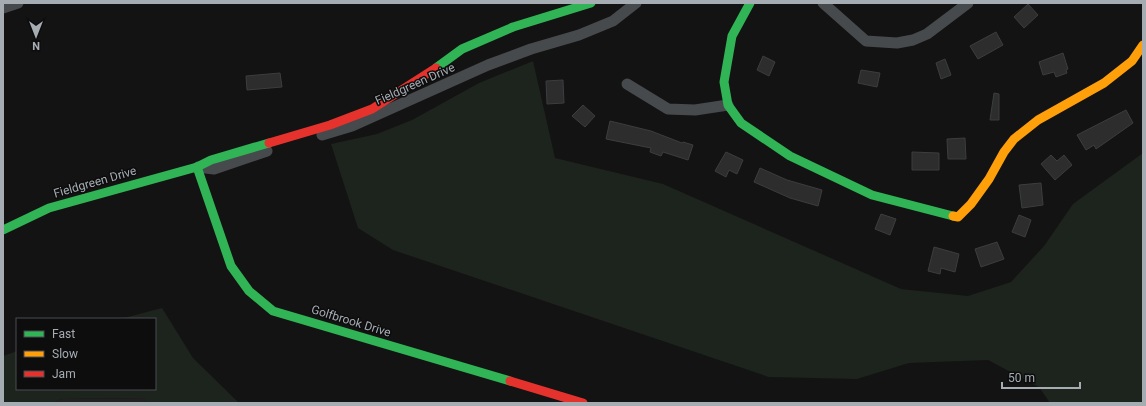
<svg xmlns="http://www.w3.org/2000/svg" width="1146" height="406" font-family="Roboto,sans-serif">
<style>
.built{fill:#202021}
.green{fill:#1d231d}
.building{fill:#2d2d2e;stroke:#3b3d3f}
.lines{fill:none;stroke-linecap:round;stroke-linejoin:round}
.street{stroke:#474a4c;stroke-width:11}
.fast{stroke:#30b455;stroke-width:9}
.slow{stroke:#ff9f0a;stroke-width:9}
.jam{stroke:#e5322d;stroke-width:9}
.labels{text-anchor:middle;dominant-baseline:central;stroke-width:3;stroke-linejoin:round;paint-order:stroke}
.street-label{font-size:12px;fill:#a5acb2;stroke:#0d0d0e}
</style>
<rect width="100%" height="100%" fill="#131313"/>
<path class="built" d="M145 398 149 403H53L62 399Z"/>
<g class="green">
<path d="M533 61 555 158 663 184 901 289 968 296 1011 282 1044 246 1073 204 1143 153V403H1050L1039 387 988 360 909 363 857 379 769 377 393 250 358 228 331 144 377 134 412 120 479 83Z"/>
<path d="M162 308 193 358 239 403H149L144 398 62 399 53 403H3V356L17 351V389H155V319H120Z"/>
</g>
<g class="building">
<path d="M1028 4 1038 15 1024 28 1014 17Z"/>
<path d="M996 32 1003 45 978 59 970 46Z"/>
<path d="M1063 53 1068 69 1066 70 1067 73 1056 77 1054 72 1043 75 1039 62Z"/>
<path d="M763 56 775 62 769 76 757 70Z"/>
<path d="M945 59 951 75 941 79 936 63Z"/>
<path d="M861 70 880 73 877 87 858 83Z"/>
<path d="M280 73 282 87 247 90 246 76Z"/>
<path d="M563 80 564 103 547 104 546 81Z"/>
<path d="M994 93 999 94V120H990Z"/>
<path d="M583 105 595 116 585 127 572 116Z"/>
<path d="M1126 110 1133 123 1096 149 1094 145 1086 150 1077 135Z"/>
<path d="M610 121 651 131 682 143 683 142 693 145 688 160 663 152 661 156 650 152 651 148 606 139Z"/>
<path d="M965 138 966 159H948L947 139Z"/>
<path d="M726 152 743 160 737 174 729 170 726 177 715 171Z"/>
<path d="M912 152 939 153V170H912Z"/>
<path d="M1051 155 1057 161 1064 155 1072 165 1055 180 1041 164Z"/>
<path d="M760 168 787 180 822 190 818 206 790 198 754 182Z"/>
<path d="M1041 183 1043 205 1022 208 1019 185Z"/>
<path d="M881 214 896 219 890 235 875 229Z"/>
<path d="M1019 215 1031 220 1025 237 1012 232Z"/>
<path d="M997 242 1004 259 981 267 975 249Z"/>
<path d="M934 247 959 254 955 272 941 268 940 274 928 271Z"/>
</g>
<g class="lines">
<g class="street">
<path d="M823 3 866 41 897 43 913 40 927 34 968 3"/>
<path d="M3 8 18 3"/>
<path d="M627 84 668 109 695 110 728 105"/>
<path d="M322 135 352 126 488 65 531 49 579 35 613 21 636 3"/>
<path d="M198 167 214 169 267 151"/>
</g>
<g class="fast">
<path d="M750 3 732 36 724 82 728 105 741 123 790 156 872 195 953 216"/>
<path d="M436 68 462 49 513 27 591 3"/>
<path d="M197 167 231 266 249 291 273 311 510 381"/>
<path d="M3 230 49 208 197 167 211 160 269 143"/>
</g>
<path class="slow" d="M953 216 958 217 971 204 989 179 1004 152 1014 139 1038 120 1104 83 1132 61 1143 45"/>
<g class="jam">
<path d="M269 143 330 125 372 109 436 68"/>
<path d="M510 381 583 403"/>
</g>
</g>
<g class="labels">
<g class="street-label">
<text transform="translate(415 84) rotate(-24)">Fieldgreen Drive</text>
<text transform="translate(95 182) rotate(-16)">Fieldgreen Drive</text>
<text transform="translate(351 321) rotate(17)">Golfbrook Drive</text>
</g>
</g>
<rect width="1146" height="406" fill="none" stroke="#a5acb2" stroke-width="8"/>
<rect x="16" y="318" width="140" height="72" fill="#0d0d0e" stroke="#4a4d50"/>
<rect x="24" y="331" width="20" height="6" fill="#30b455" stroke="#4a4d50"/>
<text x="52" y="338" font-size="12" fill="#a5acb2">Fast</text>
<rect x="24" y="351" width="20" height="6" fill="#ff9f0a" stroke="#4a4d50"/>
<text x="52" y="358" font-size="12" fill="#a5acb2">Slow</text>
<rect x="24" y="371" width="20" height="6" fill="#e5322d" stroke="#4a4d50"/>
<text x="52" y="378" font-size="12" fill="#a5acb2">Jam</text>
<g transform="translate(36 36) rotate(180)" stroke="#0d0d0e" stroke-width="3" paint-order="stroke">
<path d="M0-3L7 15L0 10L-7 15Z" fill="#a5acb2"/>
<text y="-6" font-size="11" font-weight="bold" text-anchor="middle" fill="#a5acb2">N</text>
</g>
<path d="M1002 382v6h78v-6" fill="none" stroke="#a5acb2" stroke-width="2"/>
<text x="1008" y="382" font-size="12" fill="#a5acb2" stroke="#0d0d0e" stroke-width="3" paint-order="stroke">50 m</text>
</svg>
